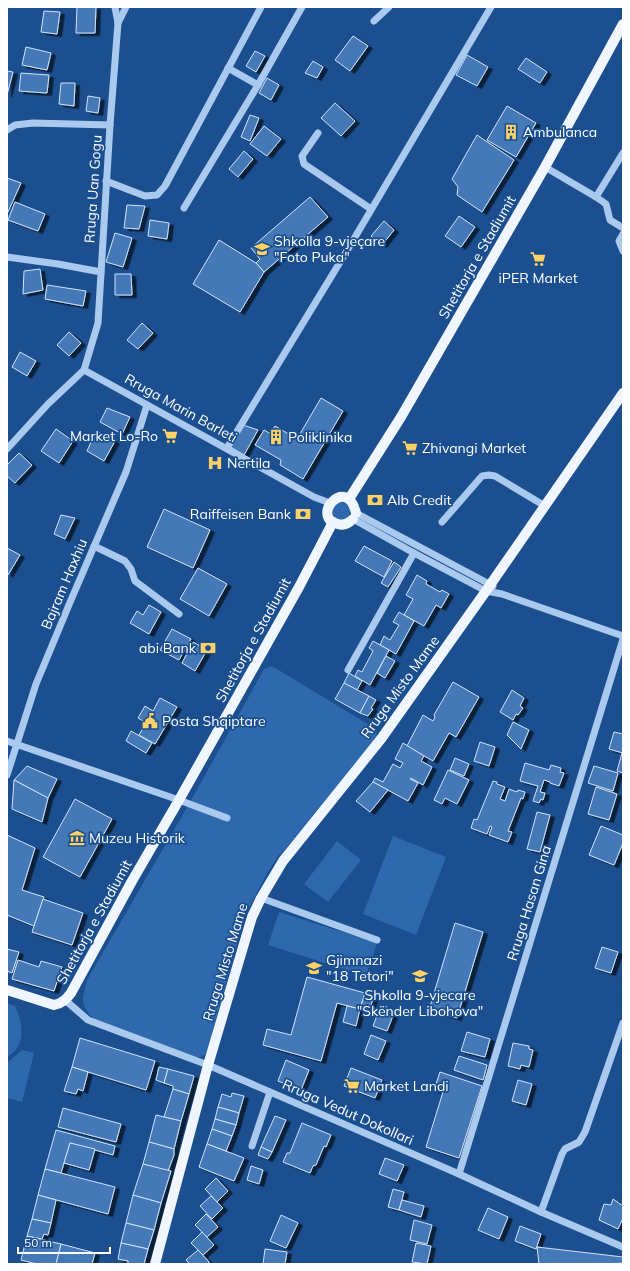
<svg xmlns="http://www.w3.org/2000/svg" width="630" height="1271" font-family="Mulish,sans-serif">
<style>
.green{fill:#2e69ad}
.building{fill:#4478b7;stroke:#cfe3fa;filter:url(#shadow)}
.lines{fill:none;stroke-linecap:round;stroke-linejoin:round}
.minor{stroke:#a9c9ee;stroke-width:7}
.major{stroke:#f0f6ff;stroke-width:10}
.labels{text-anchor:middle;dominant-baseline:central;stroke-width:3.5;stroke-linejoin:round;paint-order:stroke}
.poi-label{font-size:14px;fill:#fff;stroke:#1b4f8f;text-anchor:start}
.street-label{font-size:14px;fill:#fff;stroke:#1b4f8f}
</style>
<defs>
<filter id="shadow"><feDropShadow dx="4.5" dy="2.5" stdDeviation="0" flood-color="#0009"/></filter>
</defs>
<rect width="100%" height="100%" fill="#1b4f8f"/>
<g class="green">
<circle cx="341" cy="511" r="9"/>
<path d="M272 666 376 729 377 736 286 848 278 856 268 872 245 915 208 1048 205 1054 201 1057H197L97 1022C80 1006 81 1002 87 980L189 804 264 669Z"/>
<path d="M393 836 446 857 416 935 363 914Z"/>
<path d="M337 841 361 860 328 902 304 884Z"/>
<path d="M279 912 377 943 366 976 268 945Z"/>
<path d="M7 1003 15 1006C23 1023 27 1046 7 1057Z"/>
<path d="M22 1050 34 1053 22 1102 7 1098V1063Z"/>
</g>
<g class="building">
<path d="M77 7H96L95 33H76Z"/>
<path d="M44 11 60 12 57 34 41 32Z"/>
<path d="M353 36 368 46 350 71 335 60Z"/>
<path d="M26 47 51 53 47 70 22 65Z"/>
<path d="M255 51 265 56 256 72 246 66Z"/>
<path d="M467 55 488 67 477 86 456 75Z"/>
<path d="M526 58 547 72 540 83 518 69Z"/>
<path d="M313 61 323 67 317 78 305 73Z"/>
<path d="M7 71 13 72 7 95Z"/>
<path d="M21 73 49 75 47 93 19 91Z"/>
<path d="M267 78 279 85 271 100 259 93Z"/>
<path d="M61 83H75L74 106 59 104Z"/>
<path d="M88 96 100 98 98 113 86 111Z"/>
<path d="M335 103 355 121 341 136 321 118Z"/>
<path d="M507 106 536 123 516 157 487 140Z"/>
<path d="M250 115 259 118 250 141 241 137Z"/>
<path d="M264 126 281 139 267 156 250 144Z"/>
<path d="M477 135 514 160 482 212 457 195 458 187 452 179Z"/>
<path d="M244 151 253 159 238 177 229 169Z"/>
<path d="M7 178 21 183 8 212H7Z"/>
<path d="M310 197 328 217 264 272 256 263 260 259 251 248Z"/>
<path d="M15 202 45 214 38 231 8 220Z"/>
<path d="M127 205 145 206 139 229 124 228Z"/>
<path d="M459 216 475 227 461 247 445 236Z"/>
<path d="M150 220 169 223 167 239 148 236Z"/>
<path d="M384 221 394 230 382 245 371 236Z"/>
<path d="M115 233 132 238 123 267 106 262Z"/>
<path d="M219 240 256 263 264 272 240 312 193 284Z"/>
<path d="M40 269 43 290 23 294 24 271Z"/>
<path d="M115 274H131L132 295H115Z"/>
<path d="M47 285 86 291 83 306 45 299Z"/>
<path d="M142 323 153 333 138 349 127 340Z"/>
<path d="M69 332 81 343 69 356 57 345Z"/>
<path d="M20 352 36 361 27 376 12 367Z"/>
<path d="M321 398 343 411 303 479 280 465 281 460 255 445 264 430 271 434 275 426 297 439Z"/>
<path d="M107 408 130 417 122 434 100 422Z"/>
<path d="M243 425 258 430 244 455 229 446Z"/>
<path d="M56 429 73 441 59 463 41 451Z"/>
<path d="M96 431 115 441 104 461 87 451Z"/>
<path d="M19 453 32 465 15 483 7 476V465Z"/>
<path d="M164 509 210 530 193 568 147 547Z"/>
<path d="M61 515 75 518 65 539 54 534Z"/>
<path d="M364 546 392 561 384 577 355 561Z"/>
<path d="M7 548 20 555 8 575 7 574Z"/>
<path d="M394 562 401 567 388 587 381 583Z"/>
<path d="M198 568 227 584 209 616 180 599Z"/>
<path d="M417 575 427 581 426 584 440 592 442 590 449 594 441 608 436 605 424 626 404 615 413 599 406 595Z"/>
<path d="M149 605 161 612 149 634 130 623 137 611 143 615Z"/>
<path d="M399 612 414 621 396 654 380 645 384 636 390 640 399 625 393 622Z"/>
<path d="M172 629 191 639 179 660 160 650Z"/>
<path d="M373 641 389 650 370 685 355 676 358 670 362 672 373 651 369 648Z"/>
<path d="M193 642 207 650 195 671 182 663Z"/>
<path d="M386 656 395 661 385 678 377 673Z"/>
<path d="M349 673 362 681 357 690 344 683Z"/>
<path d="M453 682 479 697 456 737 449 733 433 761 407 746 423 715 433 721 435 717 434 715Z"/>
<path d="M344 683 369 696 360 713 335 699Z"/>
<path d="M512 690 524 698 520 706 523 708 518 715 516 714 513 720 500 712Z"/>
<path d="M369 696 376 700 371 708 373 709 368 716 360 713Z"/>
<path d="M160 698 177 707 155 744 139 735 146 723 138 718 145 706 153 711Z"/>
<path d="M513 722 529 730 521 749 507 735Z"/>
<path d="M131 731 152 743 146 753 126 741Z"/>
<path d="M614 732 623 734V753L609 749Z"/>
<path d="M480 742 495 747 489 766 474 761Z"/>
<path d="M403 743 424 756 421 761 432 767 423 785 411 778 410 779 418 783 408 801 373 782 375 778 383 782 393 764 400 768 403 763 395 759Z"/>
<path d="M622 753 623 754V773L617 771Z"/>
<path d="M455 758 469 764 464 776 450 770Z"/>
<path d="M525 763 549 770 551 765 561 768 560 772 564 773 559 786 550 783V782L544 780 540 792 545 793 543 800 541 799 539 803 533 801 538 786 520 781Z"/>
<path d="M27 766 57 779 48 798 14 780Z"/>
<path d="M594 766 618 773 613 791 588 783Z"/>
<path d="M448 770 469 780 457 804 445 798 442 804 434 800Z"/>
<path d="M14 780 48 798 42 822 12 809Z"/>
<path d="M493 781 497 782V784L505 787 500 799 505 801 509 789 517 792 518 790 525 792 523 799 521 798 508 831 512 832 508 842 489 835 492 827 490 826 487 834 471 828 474 819 477 820Z"/>
<path d="M373 782 388 790 370 812 356 801Z"/>
<path d="M596 787 617 794 609 820 588 814Z"/>
<path d="M75 799 112 819 80 877 43 857Z"/>
<path d="M537 812 550 815 540 852 527 849Z"/>
<path d="M601 826 623 835V843L614 865 589 855Z"/>
<path d="M7 835 35 848 22 890 44 897 34 926 7 915Z"/>
<path d="M43 899 83 913 72 945 32 932Z"/>
<path d="M455 923 483 932 457 1018 429 1010Z"/>
<path d="M602 947 618 952 611 973 595 968Z"/>
<path d="M7 949 19 952 12 973 7 971Z"/>
<path d="M18 960 39 967 41 961 62 967 54 991 12 979Z"/>
<path d="M307 977 365 993 360 1009 337 1003 321 1061 263 1045 267 1029 291 1035Z"/>
<path d="M365 993 374 995 369 1012 360 1009Z"/>
<path d="M381 1005 387 1007 386 1010 394 1013 387 1031 373 1026Z"/>
<path d="M347 1006 360 1009 356 1026 343 1022Z"/>
<path d="M467 1032 490 1039 485 1057 461 1051Z"/>
<path d="M371 1035 386 1041 378 1060 364 1054Z"/>
<path d="M80 1038 155 1061 146 1090 72 1067Z"/>
<path d="M513 1043 529 1046V1049L533 1050 529 1067 521 1065 520 1069 508 1066Z"/>
<path d="M459 1056 487 1065 483 1080 454 1070Z"/>
<path d="M286 1060 309 1070 301 1090 278 1081Z"/>
<path d="M72 1067 88 1072 83 1091 78 1089 76 1094 64 1091Z"/>
<path d="M159 1067 168 1069 164 1083 156 1080Z"/>
<path d="M351 1068 382 1080 375 1098 344 1086Z"/>
<path d="M168 1069 194 1076 189 1094 173 1089V1086L164 1083Z"/>
<path d="M440 1072 482 1086 459 1158 426 1147 443 1092 434 1090Z"/>
<path d="M518 1080 532 1084 526 1105 512 1101Z"/>
<path d="M173 1089 189 1094 181 1121 164 1117Z"/>
<path d="M232 1093 244 1096 239 1113 218 1107 222 1094 231 1097Z"/>
<path d="M218 1107 239 1113 236 1125 215 1119Z"/>
<path d="M63 1108 121 1124 116 1142 58 1127Z"/>
<path d="M156 1115 181 1121 174 1149 149 1142Z"/>
<path d="M275 1116 286 1120 272 1152 261 1147Z"/>
<path d="M215 1119 236 1125 232 1136 212 1129Z"/>
<path d="M302 1123 331 1135 326 1147 324 1146 316 1165 313 1166 310 1173 283 1162 287 1153H290Z"/>
<path d="M212 1129 232 1136 226 1151 207 1144Z"/>
<path d="M56 1130 115 1146 113 1155 70 1143 61 1173 45 1169Z"/>
<path d="M149 1142 174 1149V1155L168 1171 143 1164Z"/>
<path d="M70 1143 95 1149 89 1170 64 1163Z"/>
<path d="M207 1144 244 1158 234 1181 199 1167Z"/>
<path d="M261 1147 272 1152 268 1159 258 1155Z"/>
<path d="M385 1158 404 1165 397 1181 379 1174Z"/>
<path d="M143 1164 171 1171 161 1203 133 1195Z"/>
<path d="M251 1166 263 1170 259 1184 247 1180Z"/>
<path d="M45 1169 115 1187 108 1214 38 1195Z"/>
<path d="M216 1178 228 1191 217 1202 205 1189Z"/>
<path d="M393 1189 404 1192 399 1210 388 1207Z"/>
<path d="M38 1195 56 1200 51 1223 32 1219Z"/>
<path d="M133 1195 161 1203 154 1230 126 1223Z"/>
<path d="M211 1196 223 1208 212 1219 200 1206Z"/>
<path d="M613 1199 623 1206V1218L618 1229 599 1220 604 1204 611 1205Z"/>
<path d="M402 1200 424 1206 421 1217 399 1210Z"/>
<path d="M488 1208 508 1217 499 1239 478 1230Z"/>
<path d="M206 1214 218 1227 207 1237 195 1225Z"/>
<path d="M281 1215 298 1223 286 1248 270 1241Z"/>
<path d="M32 1219 51 1223 48 1235 44 1234 42 1239 27 1236Z"/>
<path d="M414 1220 432 1225 427 1244 410 1240Z"/>
<path d="M126 1223 154 1230 148 1249 121 1243Z"/>
<path d="M520 1226 541 1234 536 1249 515 1241Z"/>
<path d="M202 1232 214 1245 203 1255 191 1243Z"/>
<path d="M27 1236 61 1244 56 1264H37L21 1260Z"/>
<path d="M121 1243 148 1249 144 1264H128V1261L118 1259Z"/>
<path d="M416 1243 431 1246 427 1264 412 1262Z"/>
<path d="M61 1244 95 1253 92 1264H56Z"/>
<path d="M537 1247 623 1257V1263L611 1264H539Z"/>
<path d="M265 1249 287 1252 285 1264H263Z"/>
<path d="M198 1250 209 1262 208 1264H190L186 1260Z"/>
</g>
<g class="lines">
<g class="minor">
<path d="M374 21 389 7"/>
<path d="M118 23 126 7"/>
<path d="M228 68 258 85"/>
<path d="M7 130 15 125 33 123 110 125"/>
<path d="M318 133 302 156 304 164 371 209"/>
<path d="M623 153 596 197 606 204 610 220 623 228"/>
<path d="M545 167 596 197"/>
<path d="M106 181 145 196 157 195 165 186 261 7"/>
<path d="M184 208 258 85 302 7"/>
<path d="M623 234 619 241 623 251"/>
<path d="M7 257 58 264 101 272"/>
<path d="M84 370 314 497 330 503"/>
<path d="M227 448 348 249 491 7"/>
<path d="M7 449 48 404 84 370 98 323 110 125 118 23 115 7"/>
<path d="M356 513 493 586"/>
<path d="M353 519 414 553 486 591 502 594 623 636"/>
<path d="M442 522 482 476 489 475 495 476 545 506"/>
<path d="M94 546 125 561 131 569 135 581 179 614"/>
<path d="M348 670 414 553"/>
<path d="M7 741 179 800 227 818"/>
<path d="M7 775 36 684 71 600 126 472 147 405"/>
<path d="M261 898 377 940"/>
<path d="M65 1000 88 1020 208 1065 459 1174 541 1212 623 1247"/>
<path d="M252 1146 270 1092"/>
<path d="M459 1174 623 639"/>
<path d="M541 1212 562 1154 565 1149 579 1142 585 1132 623 1023"/>
</g>
<g class="major">
<path d="M349 499 401 417 545 167 623 24"/>
<path d="M353 519C349 523 344 526 338 524 309 517 347 474 356 513"/>
<path d="M7 990 54 1005C62 1003 66 1000 71 993L132 881 179 800 299 587 333 522"/>
<path d="M155 1264 208 1065 252 917 261 898 283 861 381 739 486 591 623 393"/>
</g>
</g>
<defs>
<symbol id="building-bare" viewBox="-9 -9 18 18"><path d="M-4-6H4V6H1V3H-1V6H-4ZM-2.5-4.3h1.7v1.8h-1.7ZM.8-4.3h1.7v1.8H.8ZM-2.5-1h1.7V.8h-1.7ZM.8-1h1.7V.8H.8Z" fill="#ffd166" stroke="#1b4f8f" stroke-width="2.5" paint-order="stroke"/></symbol>
<symbol id="school-bare" viewBox="-9 -9 18 18"><path d="M0-5L7-2L0 1L-7-2ZM-4 1L0 2.5L4 1V4Q0 6-4 4Z" fill="#ffd166" stroke="#1b4f8f" stroke-width="2.5" paint-order="stroke"/></symbol>
<symbol id="supermarket-bare" viewBox="-9 -9 18 18"><path d="M-6-5.5h2.5l.6 2H6L4.5 2H-2.5L-4.4-4H-6ZM-1.5 3.2a1.3 1.3 0 1 0 .1 0ZM3 3.2a1.3 1.3 0 1 0 .1 0Z" fill="#ffd166" stroke="#1b4f8f" stroke-width="2.5" paint-order="stroke"/></symbol>
<symbol id="hospital-bare" viewBox="-9 -9 18 18"><path d="M-5-5h3v3.5h4V-5h3V5h-3V1.5h-4V5h-3Z" fill="#ffd166" stroke="#1b4f8f" stroke-width="2.5" paint-order="stroke"/></symbol>
<symbol id="bank-bare" viewBox="-9 -9 18 18"><path d="M-6-4H6V4H-6ZM0-2.3a2.3 2.3 0 1 0 0 4.6a2.3 2.3 0 1 0 0-4.6Z" fill="#ffd166" stroke="#1b4f8f" stroke-width="2.5" paint-order="stroke"/></symbol>
<symbol id="civic-bare" viewBox="-9 -9 18 18"><path d="M-.6-6.5H3V-4.5H.6V-3L4-1V1h2V6H-6V1h2V-1L-.6-3ZM-1.2 2.5V6h2.4V2.5Z" fill="#ffd166" stroke="#1b4f8f" stroke-width="2.5" paint-order="stroke"/></symbol>
<symbol id="museum-bare" viewBox="-9 -9 18 18"><path d="M0-6L6-3V-2H-6V-3ZM-5-1h2V3h-2ZM-1-1h2V3h-2ZM3-1h2V3H3ZM-6 4H6V6H-6Z" fill="#ffd166" stroke="#1b4f8f" stroke-width="2.5" paint-order="stroke"/></symbol>
</defs>
<g fill-rule="evenodd">
<use href="#building-bare" x="500" y="121" width="22" height="22"/>
<use href="#school-bare" x="251" y="238" width="22" height="22"/>
<use href="#supermarket-bare" x="527" y="248" width="22" height="22"/>
<use href="#supermarket-bare" x="159" y="425" width="22" height="22"/>
<use href="#building-bare" x="265" y="426" width="22" height="22"/>
<use href="#supermarket-bare" x="399" y="437" width="22" height="22"/>
<use href="#hospital-bare" x="204" y="452" width="22" height="22"/>
<use href="#bank-bare" x="364" y="489" width="22" height="22"/>
<use href="#bank-bare" x="292" y="503" width="22" height="22"/>
<use href="#bank-bare" x="197" y="637" width="22" height="22"/>
<use href="#civic-bare" x="139" y="710" width="22" height="22"/>
<use href="#museum-bare" x="66" y="827" width="22" height="22"/>
<use href="#school-bare" x="303" y="957" width="22" height="22"/>
<use href="#school-bare" x="409" y="965" width="22" height="22"/>
<use href="#supermarket-bare" x="341" y="1075" width="22" height="22"/>
</g>
<g class="labels">
<g class="poi-label">
<text x="523" y="132">Ambulanca</text>
<text x="274" y="241">Shkolla 9-vjeçare<tspan x="274" dy="16">"Foto Puka"</tspan></text>
<text x="538" y="278" text-anchor="middle">iPER Market</text>
<text x="158" y="436" text-anchor="end">Market Lo-Ro</text>
<text x="288" y="437">Poliklinika</text>
<text x="422" y="448">Zhivangi Market</text>
<text x="227" y="463">Nertila</text>
<text x="387" y="500">Alb Credit</text>
<text x="291" y="514" text-anchor="end">Raiffeisen Bank</text>
<text x="196" y="648" text-anchor="end">abi Bank</text>
<text x="162" y="721">Posta Shqiptare</text>
<text x="89" y="838">Muzeu Historik</text>
<text x="326" y="960">Gjimnazi<tspan x="326" dy="16">"18 Tetori"</tspan></text>
<text x="420" y="995" text-anchor="middle">Shkolla 9-vjecare<tspan x="420" dy="16">"Skënder Libohova"</tspan></text>
<text x="364" y="1086">Market Landi</text>
</g>
<g class="street-label">
<text transform="translate(93 189) rotate(-86)">Rruga Uan Gogu</text>
<text transform="translate(477 257) rotate(-60)">Shetitorja e Stadiumit</text>
<text transform="translate(181 408) rotate(29)">Rruga Marin Barleti</text>
<text transform="translate(64 584) rotate(-67)">Bajram Haxhiu</text>
<text transform="translate(253 640) rotate(-61)">Shetitorja e Stadiumit</text>
<text transform="translate(400 687) rotate(-54)">Rruga Misto Mame</text>
<text transform="translate(529 903) rotate(-73)">Rruga Hasan Gina</text>
<text transform="translate(94 922) rotate(-61)">Shetitorja e Stadiumit</text>
<text transform="translate(225 962) rotate(-73)">Rruga Misto Mame</text>
<text transform="translate(348 1112) rotate(24)">Rruga Vedut Dokollari</text>
</g>
</g>
<rect width="630" height="1271" fill="none" stroke="#ffffff" stroke-width="16"/>
<path d="M18 1247v6h92v-6" fill="none" stroke="#ffffff" stroke-width="2"/>
<text x="24" y="1247" font-size="12" fill="#ffffff" stroke="#1b4f8f" stroke-width="3" paint-order="stroke">50 m</text>
</svg>
